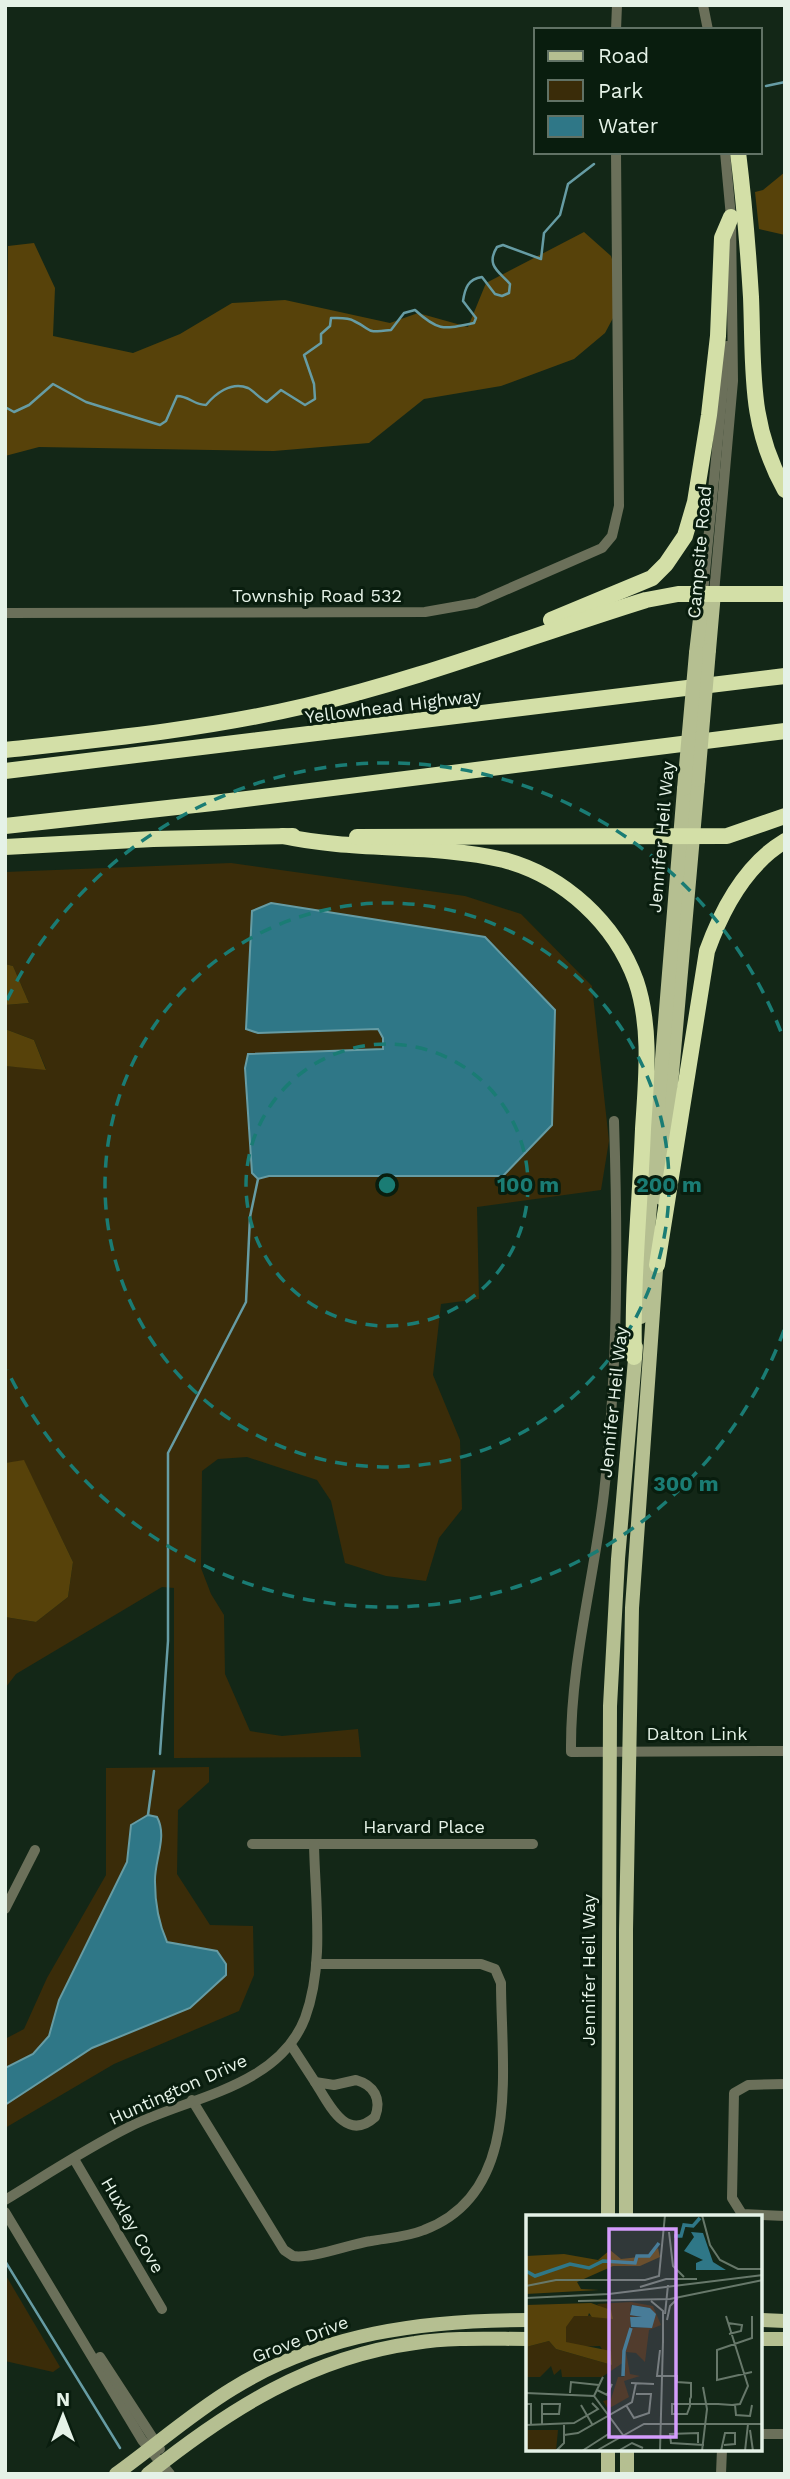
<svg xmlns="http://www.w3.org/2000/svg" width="790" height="2479" font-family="'Work Sans',sans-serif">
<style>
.green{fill:#3a2c09;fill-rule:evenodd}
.forest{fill:#57420a}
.water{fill:#2f7787;stroke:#669ca4;stroke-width:2}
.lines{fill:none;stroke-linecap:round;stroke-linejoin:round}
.stream{stroke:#669ca4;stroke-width:2.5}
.minor{stroke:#6b705a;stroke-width:10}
.major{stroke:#b5bf91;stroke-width:14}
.highway{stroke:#d3dfa7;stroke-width:16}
.major-bridge{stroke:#b5bf91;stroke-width:14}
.ring{fill:none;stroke:#1a7c74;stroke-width:3.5;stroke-dasharray:12 9}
.labels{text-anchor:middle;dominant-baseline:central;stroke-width:6;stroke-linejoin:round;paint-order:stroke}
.street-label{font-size:18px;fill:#e5f2e7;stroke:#091d0e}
.inset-river{fill:none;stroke:#2f7787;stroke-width:3.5}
.inset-road{fill:none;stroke:#67786a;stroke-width:2}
.view{fill:#d49cfc;fill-opacity:0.15;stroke:#d49cfc;stroke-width:3.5}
.inset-edge{fill:none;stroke:#e5f2e7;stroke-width:3.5}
.centre{fill:#1a7c74;stroke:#091d0e;stroke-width:3.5}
.ring-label{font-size:21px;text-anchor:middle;font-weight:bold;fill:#1a7c74;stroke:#091d0e;stroke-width:6;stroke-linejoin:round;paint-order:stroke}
</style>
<rect width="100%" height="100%" fill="#132717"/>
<g class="green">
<path d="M231 863 465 896 521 914 592 986 609 1141 601 1190 477 1207 479 1299 441 1304 433 1375 460 1440 462 1509 439 1538 426 1581 386 1576 345 1563 331 1501 317 1480 247 1457 218 1459 202 1471 201 1568 211 1594 224 1615 225 1674 250 1731 282 1736 358 1729 361 1757 174 1758V1588L162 1587 16 1674 6 1687 5 1749V1617L36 1622 68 1597 73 1562 24 1461 5 1463V1066L46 1069 34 1040 5 1029V1005L29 1003 13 966 5 964V872ZM555 1009 503 1176H269L252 1173 245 1068 248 1054 366 1052 383 1050V1038L378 1028 259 1033 246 1029Z"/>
<path d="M209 1767V1782L178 1810 177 1874 210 1925 253 1926 254 1975 239 2011 114 2064 5 2128V2039L24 2029 47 1978 106 1875V1768Z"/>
<path d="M5 2274 60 2367 53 2372 5 2361Z"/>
</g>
<g class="forest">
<path d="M785 172V235L759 229 755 192 763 190Z"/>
<path d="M584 232 611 256 620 284V305L605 333 574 359 501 386 424 399 369 443 274 451 39 447 5 456 8 246 34 243 55 288 53 336 133 353 180 334 232 303 285 300 390 323 418 313 468 327 486 283Z"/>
<path d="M5 964 13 966 29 1003 5 1005Z"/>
<path d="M5 1029 34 1040 46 1070 5 1066Z"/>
<path d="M24 1460 73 1562 68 1597 36 1622 5 1617V1463Z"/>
</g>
<g class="water">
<path d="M271 903 485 937 555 1010 552 1125 503 1176H269L258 1179 252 1173 245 1068 248 1054 383 1049V1038L378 1029 258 1033 246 1029 252 911Z"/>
<path d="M148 1815 157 1817C168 1837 154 1861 155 1882 155 1902 159 1924 167 1942L217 1951 226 1964V1975L190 2008 92 2048 5 2105V2068L33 2054 49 2036 59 2000 127 1862 131 1825Z"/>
</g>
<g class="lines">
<g class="stream">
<path d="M766 86 785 82"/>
<path d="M5 407 14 412 29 405 53 384 86 402 160 425 166 421 177 396C189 396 194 405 206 405 215 394 231 381 248 388 254 391 260 399 267 402L281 390 305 405 315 399 314 384 304 355 321 343V334L330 326 331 318C338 318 348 317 354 321 375 331 363 333 391 330L404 313 415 310C439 332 444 329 474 323L476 318 463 301C465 288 468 279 482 277L495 294 502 296 509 293 510 284C500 272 485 266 497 247L503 245 541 259 544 233 560 215 568 184 594 164"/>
<path d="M160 1754 168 1641V1453L246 1302 250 1217 258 1179"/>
<path d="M148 1815 154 1771"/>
<path d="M5 2261 120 2448"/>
</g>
<g class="minor">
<path d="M703 5 708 30"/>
<path d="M616 30 617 5"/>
<path d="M703 593 727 346"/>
<path d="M714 593 733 381 731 217 725 152"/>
<path d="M5 613 425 612 476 603 602 548 612 536 619 506 616 152"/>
<path d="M614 1121C618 1245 618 1369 604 1493 594 1580 570 1664 571 1752L785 1751"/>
<path d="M252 1844H533"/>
<path d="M5 1909 35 1850"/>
<path d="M291 2045 315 2082"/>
<path d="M356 2080C374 2085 382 2099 375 2117 346 2143 329 2104 315 2082L334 2085Z"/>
<path d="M785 2084 748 2085 734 2093 732 2198 742 2214 785 2216"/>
<path d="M192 2100 284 2250 293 2256C312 2259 350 2244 371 2241 388 2238 407 2237 424 2230 523 2193 501 2067 501 1983L495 1969 481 1964H316"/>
<path d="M74 2159 162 2309"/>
<path d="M5 2200C46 2175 87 2148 129 2127 188 2097 278 2088 305 2018 325 1964 315 1900 314 1844"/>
<path d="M5 2212 142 2440 170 2474"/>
<path d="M100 2357 160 2449"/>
<path d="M760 2434H785"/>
<path d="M721 2474 722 2449"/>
</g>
<g class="major">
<path d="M709 650 714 593"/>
<path d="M696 653 703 593"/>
<path d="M661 1198 698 780"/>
<path d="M641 1317 684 789"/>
<path d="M608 2216 610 1706 618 1559 636 1347"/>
<path d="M626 2216V1930L632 1608 657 1256"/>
<path d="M760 2320 785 2321"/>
<path d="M760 2339H785"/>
<path d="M608 2449V2474"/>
<path d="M627 2449V2474"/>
<path d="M116 2474C155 2446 191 2414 232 2389 322 2333 423 2320 528 2320"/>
<path d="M148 2474C228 2410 311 2357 415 2343 452 2337 490 2339 528 2339"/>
</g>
<g class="highway">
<path d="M738 152C744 201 748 248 751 297 754 369 748 424 785 490"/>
<path d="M551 620 652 578 666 564 685 536 695 502 709 415 718 336 722 238 731 217"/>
<path d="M5 750C106 739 207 729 305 706 421 679 533 635 646 600L678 594H785"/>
<path d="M5 771 785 676"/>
<path d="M5 826 222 802 785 731"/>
<path d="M283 836C355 852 432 843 504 860 564 876 615 923 636 981 652 1028 646 1081 643 1129 640 1205 632 1281 634 1357"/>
<path d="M357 837 727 836 785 816"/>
<path d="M5 847 153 839 293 836"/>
<path d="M657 1265 707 951C722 909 745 865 785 841"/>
</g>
<g class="major-bridge">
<path d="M698 780 709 650"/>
<path d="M684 789 696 653"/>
</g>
</g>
<g class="ring">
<circle cx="387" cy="1185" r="141"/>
<circle cx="387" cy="1185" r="282"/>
<path d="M784 1330A423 423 0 0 1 7 1370M7 1000A423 423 0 0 1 784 1040"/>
</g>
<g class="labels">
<g class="street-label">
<text transform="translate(699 552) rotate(-85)">Campsite Road</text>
<text x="317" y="595">Township Road 532</text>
<text transform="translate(393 706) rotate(-7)">Yellowhead Highway</text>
<text transform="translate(661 837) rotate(-85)">Jennifer Heil Way</text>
<text transform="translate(613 1402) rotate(-84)">Jennifer Heil Way</text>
<text x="697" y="1733">Dalton Link</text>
<text x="424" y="1826">Harvard Place</text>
<text transform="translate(588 1970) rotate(-90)">Jennifer Heil Way</text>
<text transform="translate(178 2089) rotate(-24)">Huntington Drive</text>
<text transform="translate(133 2225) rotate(60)">Huxley Cove</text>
<text transform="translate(300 2339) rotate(-21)">Grove Drive</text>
</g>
</g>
<g transform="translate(526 2215)">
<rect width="236" height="236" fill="#132717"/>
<path d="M105 87 127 91 135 110 123 115 119 147 110 138 100 137 104 159 114 161 98 166 103 182 82 194 77 186 85 184 92 162H98V147L76 162H36L35 154 28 160 25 151 14 162H0V132L23 126 30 134 86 150 74 131 48 132 40 127V111L47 101 83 100 71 89ZM105 90 124 93 126 112 105 113 104 102 116 101 104 100ZM0 215H32L30 236 0 235Z" fill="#3a2c09" fill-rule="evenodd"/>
<path d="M132 33 134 42 114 51H87L51 67 55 74 73 75 0 79V41L38 39 72 45 84 35 95 44 122 41ZM65 88 85 95 87 104 66 102 63 98 62 101H48L40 112V127L85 136 86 150 30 134 23 126 0 132V90Z" fill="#57420a"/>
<path d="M165 17 177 18 187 47 200 55H170V48L177 45 158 36 168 22ZM106 90 124 93 130 99 126 113 105 112 104 102H116L104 100Z" fill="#2f7787"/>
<path class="inset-river" d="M148 21H155L158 10 167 11 174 3M0 56 9 61 44 49 63 53 77 46 109 48 111 41H123L133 28M97 161 98 136 105 113"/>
<path class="inset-road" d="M176 0 184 30 194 45 212 54H237M143 17 147 51 158 62M0 71 30 65H119L133 61 139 0M114 72 140 64H171M0 83 83 79 237 60M52 86 144 84 237 65M125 86 137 96V128M139 99 142 70M141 105 144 91 152 83M202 108 216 110 215 116 203 119M134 135 131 161H151V167L165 168V182L164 184V191L161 199H146V189H192L206 190 214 189 222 171 200 101M226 157 191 165V135L226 123V101M105 168 128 169M71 175 81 180 86 169M0 178 68 181 97 220M44 178 45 167 73 170M68 181 77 162M0 189H5V210M55 190 66 209M100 190 108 203 123 198 125 179H110M209 190 210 200 224 201 226 190M16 199H33L34 189H16V210M0 210 48 208 72 194 66 188M224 215 227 236M38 220 52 218 106 187 110 168M172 228V218L144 219 145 228 178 230M30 236 38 228V210M56 236 84 218M70 236 118 209H237M92 236 106 228 117 233M134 236 137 126M176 236 181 194 177 172M195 236 199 218H209V229L198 230M219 236 222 209"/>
<path class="view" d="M83 14H150V222H83Z"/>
<rect width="236" height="236" class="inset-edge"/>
</g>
<circle cx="387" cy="1185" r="10" class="centre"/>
<g class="ring-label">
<text x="528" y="1192">100 m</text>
<text x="669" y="1192">200 m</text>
<text x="686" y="1491">300 m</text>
</g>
<rect width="790" height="2479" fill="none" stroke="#e5f2e7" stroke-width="14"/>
<rect x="534" y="28" width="228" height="126" fill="#091d0e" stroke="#617265" stroke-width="2"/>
<rect x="548" y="51" width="35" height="10" fill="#b5bf91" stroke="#617265" stroke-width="2"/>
<text x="598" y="63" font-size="21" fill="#e5f2e7">Road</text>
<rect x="548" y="80" width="35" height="21" fill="#3a2c09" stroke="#617265" stroke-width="2"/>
<text x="598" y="98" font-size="21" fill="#e5f2e7">Park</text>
<rect x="548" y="116" width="35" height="21" fill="#2f7787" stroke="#617265" stroke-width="2"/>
<text x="598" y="133" font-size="21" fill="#e5f2e7">Water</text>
<g transform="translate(63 2416)" stroke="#091d0e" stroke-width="5" paint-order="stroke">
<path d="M0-5L12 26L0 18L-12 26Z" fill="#e5f2e7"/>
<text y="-10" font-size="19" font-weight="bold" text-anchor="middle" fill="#e5f2e7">N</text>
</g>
</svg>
